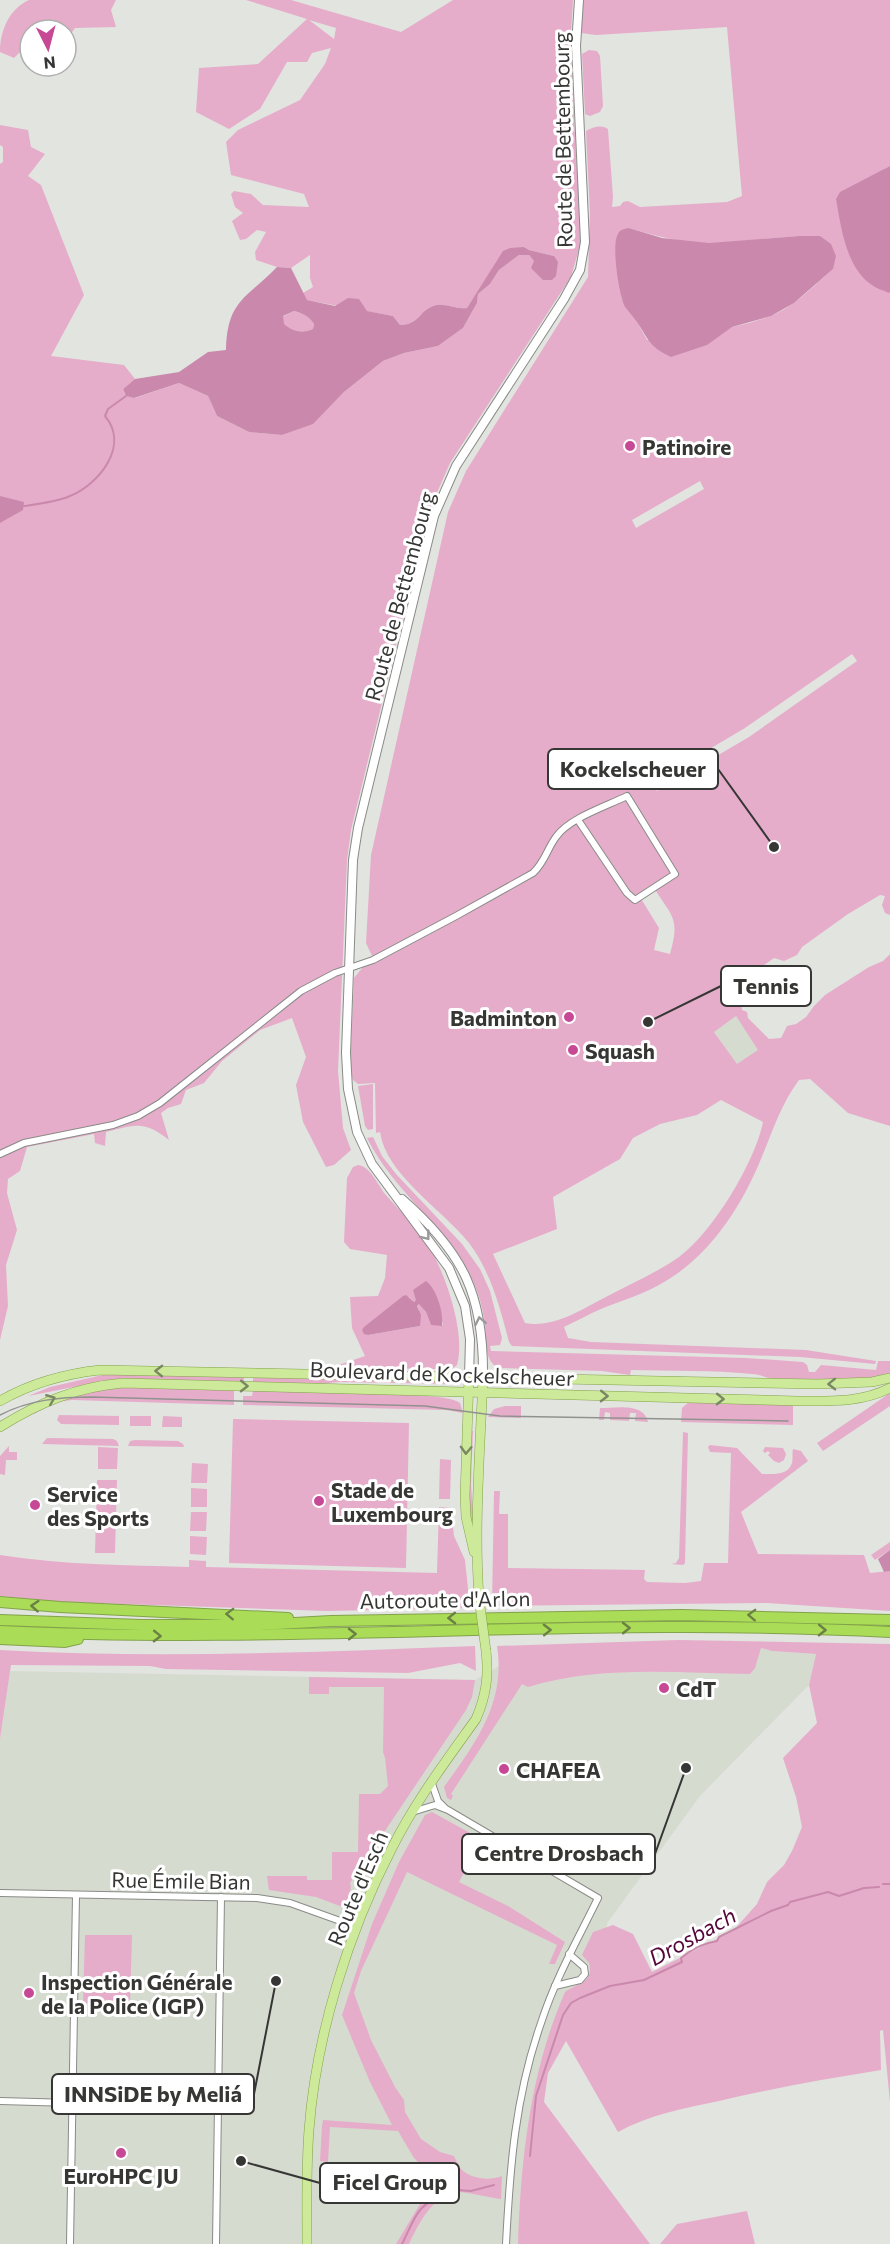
<svg xmlns="http://www.w3.org/2000/svg" width="890" height="2244" font-family="Commissioner,sans-serif">
<style>
.built{fill:#d6dbd0}
.green{fill:#e5adca;fill-rule:evenodd}
.water{fill:#ca89ac;fill-rule:evenodd}
.lines{fill:none;stroke-linecap:round;stroke-linejoin:round}
.stream{stroke:#ca89ac;stroke-width:2}
.street-casing{stroke:#898b87;stroke-width:8}
.secondary-casing{stroke:#898b87;stroke-width:10}
.primary-casing{stroke:#82a24b;stroke-width:10}
.highway-casing{stroke:#82a24b;stroke-width:12}
.street{stroke:#fff;stroke-width:6}
.secondary{stroke:#fff;stroke-width:8}
.primary{stroke:#cdea9a;stroke-width:9}
.highway{stroke:#abdc57;stroke-width:10}
.tram{stroke:#91928f;stroke-width:1.5}
.primary-bridge-casing{stroke:#82a24b;stroke-width:10;stroke-linecap:butt}
.primary-bridge{stroke:#cdea9a;stroke-width:9}
.oneway{stroke:#9a9a9a}
.oneway2{stroke:#7a8762}
.oneway3{stroke:#6b8144}
.poi-dot{fill:#c74995;stroke:#fff;stroke-width:2}
.labels{text-anchor:middle;dominant-baseline:central;stroke-width:6;stroke-linejoin:round;paint-order:stroke}
.street-label{font-size:21px;fill:#363635;stroke:#fff}
.poi-label{font-size:21px;font-weight:bold;fill:#363635;stroke:#fff;text-anchor:start}
.water-label{font-size:22px;font-style:italic;fill:#54063a;stroke:#fff}
.leader{fill:none;stroke:#363635;stroke-width:2}
.callout-dot{fill:#363635;stroke:#fff;stroke-width:2}
.callout{fill:#fff;stroke:#363635;stroke-width:2}
.callout-label{font-size:22px;text-anchor:middle;font-weight:bold;fill:#363635}
</style>
<rect width="100%" height="100%" fill="#e2e4e0"/>
<g class="built">
<path d="M736 1016 759 1050 737 1065 714 1031Z"/>
<path d="M755 1646 772 1651 816 1654 809 1685 700 1796 608 1922 591 1978 542 2071 526 2244H0V1739L10 1671 475 1680 501 1665Z"/>
</g>
<g class="green">
<path d="M29 0H116L111 10 116 27 75 28 66 40V30H30V42L14 58 0 52C0 31 9 9 29 0Z"/>
<path d="M246 0H291L401 32 453 0H573L570 48 581 242 571 277 450 463 429 511 395 648 384 649 388 678 351 830 347 860 338 1071 343 1128 351 1150 334 1165 326 1167 303 1122 296 1085 306 1057 292 1018 260 1030 222 1061 204 1083 186 1090 181 1104 168 1108 161 1113 169 1140C143 1120 136 1125 106 1132L105 1146 95 1143 94 1134 27 1147 20 1171 8 1179 7 1193 17 1230 6 1265 8 1306 0 1340V164L3 162V147L0 145V125L28 130 31 147 45 154 28 176 41 185 84 295 51 356 124 365 135 379 123 389 126 396 135 398 179 383 208 396 217 416 249 432 282 435 313 423 344 392 383 361 404 353 438 346 463 328 477 303 478 294 490 284 499 270 519 255H529L534 261 554 256 529 250 524 247 489 275 467 308C456 310 443 302 433 306 418 312 420 324 400 325L393 316 306 300 303 293 313 287 310 278V255L291 268 277 267 256 260 255 252 266 232 257 230 246 239 240 240 232 221 243 213 235 207 231 194 234 191 251 194 263 205 309 207 304 194 231 175 226 142 238 130 300 100 325 64 331 48 312 53 307 62H287L260 109 229 129 196 112 199 68 258 64 307 19ZM309 20 336 28 334 39Z"/>
<path d="M583 0H890V166L884 169 890 292V915L885 913 882 905 885 896 880 895 848 914 802 947 797 955 784 961 774 958 746 978 748 996 740 998 742 1010 747 1012 748 1018 769 1039 781 1038 787 1026 796 1024 806 1017 814 1006 825 995 869 967 883 961 890 954V1126L848 1113 810 1079 799 1080C777 1109 768 1147 752 1179 733 1219 703 1260 664 1282 645 1294 622 1300 601 1309 589 1314 577 1321 564 1327L568 1338 591 1342 806 1350 876 1361 875 1364 800 1357 512 1346 509 1342C500 1308 491 1272 469 1243 443 1210 386 1175 380 1132L376 1133 375 1083 358 1084 353 1080 350 1069 354 978 372 956 366 943 371 855 448 512 466 471 588 277 590 212 586 131C593 127 601 124 608 129L613 197 612 207 620 206 623 202 628 201 640 207 727 202 742 196 727 27 596 35 581 33ZM629 228C656 236 684 244 712 243 748 242 784 235 820 236L833 269C814 285 795 307 770 316 732 331 688 334 647 340L635 318 626 308 622 299 616 259ZM700 481 704 489 636 528 632 520ZM852 654 857 661 749 737 657 791 652 783 745 728ZM654 888C673 918 680 918 670 954L654 950 659 928 640 897ZM736 1016 758 1050 737 1064 714 1032ZM721 1100 763 1122C755 1162 713 1232 679 1257 656 1273 628 1285 602 1299 579 1311 553 1328 525 1323L493 1254 557 1229 553 1197 620 1159 633 1138 660 1124 697 1115Z"/>
<path d="M589 50 597 51 600 56 603 106 600 112 590 116 585 114 582 54Z"/>
<path d="M294 311C302 313 309 316 314 324L313 329C302 334 292 331 283 324L282 317Z"/>
<path d="M373 1084V1129L368 1130 365 1126 358 1086Z"/>
<path d="M373 1137 382 1156 396 1174 462 1244 480 1269 490 1291 502 1338 500 1345 490 1346 491 1351 746 1358 803 1362 807 1365 809 1372H815L821 1365 876 1370 878 1361H890V1375C853 1382 811 1383 774 1379 766 1378 759 1374 752 1374 712 1370 671 1371 631 1370L630 1375 602 1371 498 1368C483 1359 487 1341 485 1326 484 1315 481 1302 477 1291 454 1231 395 1195 367 1138Z"/>
<path d="M358 1165C370 1166 378 1185 385 1194 397 1208 411 1221 422 1235 442 1263 467 1331 457 1365L448 1372 437 1374 436 1369 372 1368 360 1371H328L327 1369 365 1356 352 1328 350 1297 378 1296 385 1278 387 1255 350 1249 344 1242 347 1178 353 1167ZM409 1297 414 1302 417 1300H438L443 1325H431L426 1312 420 1304 417 1305 419 1310 420 1326 368 1335Z"/>
<path d="M107 1374 244 1376V1383L109 1380 28 1396 50 1387Z"/>
<path d="M253 1377 447 1381 456 1383V1384L338 1382 320 1384 253 1383Z"/>
<path d="M115 1387 234 1390V1405L72 1400 55 1402 34 1414V1412L54 1401Z"/>
<path d="M253 1390 392 1393C408 1396 450 1395 460 1403L463 1413 446 1410 243 1405V1396H252Z"/>
<path d="M890 1393V1406L823 1451 817 1443Z"/>
<path d="M690 1401 793 1403V1425L681 1422 682 1408Z"/>
<path d="M505 1406H521V1418L488 1417 494 1409Z"/>
<path d="M600 1408C615 1408 644 1402 648 1422L635 1421 636 1413H630L629 1421 610 1420V1413L605 1412 604 1420H599Z"/>
<path d="M59 1415 119 1416V1425L61 1424 57 1420Z"/>
<rect x="130" y="1416" width="21" height="10"/>
<path d="M163 1416 182 1417V1427H162Z"/>
<path d="M233 1419 409 1423 406 1568 229 1563Z"/>
<path d="M470 1431H473L471 1484 474 1526H471L469 1510Z"/>
<path d="M683 1432 688 1433 685 1563 683 1565 671 1564 676 1563 679 1558Z"/>
<path d="M47 1438 113 1439 117 1441 119 1446 42 1444Z"/>
<path d="M135 1440 178 1441 183 1444 184 1447 128 1446 130 1441Z"/>
<path d="M710 1445 737 1448 762 1474C772 1474 788 1476 792 1463 793 1459 792 1453 793 1449L801 1451 808 1461 741 1512 758 1554 864 1555 870 1573 890 1571V1611L767 1603 492 1606 494 1491H500L499 1514H508V1568L645 1570 644 1579 647 1582 685 1583 701 1581 704 1563H728L731 1453 710 1452 708 1447Z"/>
<path d="M9 1446V1452H17V1460H6L5 1475 0 1474V1456Z"/>
<path d="M98 1447 118 1448 117 1469H98Z"/>
<path d="M765 1447 783 1448 786 1454 784 1460 779 1463 774 1461 768 1455 770 1453 768 1451 765 1453 763 1451Z"/>
<path d="M440 1459 451 1460 450 1499H439Z"/>
<path d="M192 1463 208 1464 207 1483H191Z"/>
<path d="M97 1480H117L115 1553H95Z"/>
<path d="M191 1488 207 1489V1507H191Z"/>
<path d="M439 1507 451 1508 454 1536 465 1560 470 1608 327 1611 63 1602 0 1596V1555C62 1565 126 1565 189 1567V1560L206 1561V1567L437 1573Z"/>
<path d="M191 1512H207L206 1531H190Z"/>
<path d="M190 1536 207 1537 206 1555 190 1554Z"/>
<path d="M890 1542V1550L875 1560 871 1555Z"/>
<path d="M678 1640 890 1644V2102L883 2030 880 2031 881 2070C826 2079 773 2088 719 2101 684 2108 649 2115 618 2132L566 2041 548 2073 544 2102 650 2244H518C521 2158 530 2072 565 1992 578 1983 594 1983 589 1963L582 1955 593 1932 613 1925 633 1934 652 1972 733 1931 757 1904 767 1882 784 1865 792 1851 802 1827 796 1797 783 1758 817 1723 809 1685 816 1654 772 1651 761 1648 755 1668 750 1674C675 1673 600 1665 528 1687L522 1684 451 1794 453 1796 451 1800 447 1798 444 1787C476 1742 506 1703 497 1646Z"/>
<path d="M475 1646 476 1671 460 1663 408 1673 166 1669 150 1666 11 1665 0 1739V1650C157 1659 318 1652 475 1646Z"/>
<path d="M309 1677 475 1680 472 1697 466 1710 350 1883 351 1888 345 1908 316 1897 269 1890 267 1876H307V1880H332V1852H358L359 1794H380L388 1786 385 1758 383 1752 384 1687H329V1694H309Z"/>
<path d="M432 1812 481 1839 459 1882 508 1906 565 1942 555 1964H549L557 1945 407 1872 361 1971 354 1993 371 2040 395 2087 404 2100 405 2112 421 2139 440 2152 454 2156C456 2160 458 2165 461 2169 471 2179 489 2181 502 2176L501 2199C487 2197 472 2193 459 2192 434 2192 418 2225 409 2244H396L435 2179 414 2158 398 2131 330 2127 328 2162 320 2161 322 2126 323 2120 392 2125 370 2082 342 2015 372 1924 399 1862 425 1815Z"/>
<path d="M85 1935H132L130 2004 83 2003Z"/>
<path d="M747 2211 755 2244H660L677 2224Z"/>
</g>
<g class="water">
<path d="M890 166V292L889 293C883 290 877 289 872 285 846 268 841 227 836 199L840 192Z"/>
<path d="M629 228 662 238 709 243 799 236H820L831 244 836 256 833 269 794 303 771 316 732 327 707 345 671 357C646 345 649 338 634 318 631 314 628 311 625 307 619 295 611 245 618 234 620 229 625 229 629 228Z"/>
<path d="M524 247 529 250 554 256 558 262 556 276 552 280H543L531 268 534 261 529 255H519L499 270 490 284 478 294 477 303 463 328 438 346 404 353 383 361 344 392 313 424 282 435 249 432 217 416 208 396 179 383 134 398 126 396 123 389 135 379 179 372 208 352 226 350C227 300 247 298 277 267L291 268 307 300 335 306 348 298 359 299 367 311 393 316 400 325C420 324 418 312 433 306 444 302 456 310 467 308L503 251 510 248ZM294 311C302 313 309 316 314 324L313 329C302 334 292 331 284 324L283 316Z"/>
<path d="M0 496 24 502 23 510 0 523Z"/>
<path d="M426 1281C437 1289 444 1314 442 1326L431 1325 426 1312 419 1304 417 1306 421 1315 420 1326 368 1335 364 1334 362 1330 364 1327 403 1296 406 1295 414 1302 416 1300 413 1290Z"/>
<path d="M890 1550V1571L884 1572 878 1559Z"/>
</g>
<g class="lines">
<g class="stream">
<path d="M24 506C39 504 56 502 70 496 99 484 130 446 105 416L108 409 126 396"/>
<path d="M883 1884H890"/>
<path d="M530 2156 536 2096 563 2015 571 2003 580 1998 610 1986 644 1980 682 1962 681 1958C692 1949 704 1943 717 1941L719 1937 771 1911 788 1905 790 1902 828 1892 839 1896 864 1888 879 1887"/>
<path d="M458 2190 471 2191 494 2185"/>
<path d="M402 2244C416 2216 416 2205 447 2193"/>
</g>
<defs>
<g id="street">
<path d="M0 1154 24 1143 113 1125 138 1116 160 1103 301 991 335 973 373 960 456 916 533 873C545 862 547 849 556 837 569 818 607 806 627 796L675 874 635 900 627 893 578 820"/>
<path d="M431 1781 438 1801 445 1808"/>
<path d="M412 1812 435 1805 448 1810 598 1898C578 1939 555 1979 541 2023 515 2097 510 2167 506 2244"/>
<path d="M0 1893 257 1898 290 1903 357 1927"/>
<path d="M555 1986 580 1980 585 1974 584 1967 569 1954"/>
<path d="M0 2101 72 2103"/>
<path d="M70 2244 76 1895"/>
<path d="M216 2244 221 1897"/>
</g>
<g id="secondary">
<path d="M402 1199C464 1253 484 1296 483 1377"/>
<path d="M469 1377 470 1339 465 1306 449 1268 372 1164 357 1132 348 1089 346 1053 353 860 358 828 434 516 456 466 564 299 580 270 585 242 576 46 579 0"/>
</g>
<g id="primary">
<path d="M469 1377 465 1496 466 1517 474 1552"/>
<path d="M0 1401C31 1383 64 1374 100 1370L818 1384 872 1382 890 1378"/>
<path d="M0 1427C40 1402 77 1387 123 1383L798 1401C829 1401 861 1403 890 1388"/>
<path d="M479 1598C474 1525 480 1451 483 1377"/>
<path d="M307 2244C307 2206 306 2168 309 2130 316 2036 348 1933 392 1848 415 1802 446 1761 476 1719 486 1696 489 1676 486 1651"/>
</g>
<g id="highway">
<path d="M0 1602 60 1607 288 1618"/>
<path d="M0 1620 142 1625H258L331 1621 681 1615 890 1620"/>
<path d="M0 1631C297 1645 594 1616 890 1632"/>
<path d="M0 1639 65 1642 78 1639"/>
</g>
</defs>
<use href="#street" class="street-casing"/>
<use href="#secondary" class="secondary-casing"/>
<use href="#primary" class="primary-casing"/>
<use href="#highway" class="highway-casing"/>
<use href="#street" class="street"/>
<use href="#secondary" class="secondary"/>
<use href="#primary" class="primary"/>
<use href="#highway" class="highway"/>
<path class="tram" d="M0 1415C29 1400 59 1397 92 1397L425 1406 500 1416 788 1421"/>
<defs>
<path id="primary-bridge" d="M479 1598 486 1651"/>
</defs>
<use href="#primary-bridge" class="primary-bridge-casing"/>
<use href="#primary-bridge" class="primary-bridge"/>
</g>
<defs><path id="oneway-chevron" d="M-2-3.5L2.5 0L-2 3.5" fill="none" stroke-width="1.6" stroke-linecap="round" stroke-linejoin="round" transform="scale(1.5)"/></defs>
<g class="oneway">
<use href="#oneway-chevron" transform="translate(426 1236) rotate(52)"/>
<use href="#oneway-chevron" transform="translate(480 1321) rotate(-101)"/>
</g>
<g class="oneway2">
<use href="#oneway-chevron" transform="translate(159 1371) rotate(-179)"/>
<use href="#oneway-chevron" transform="translate(832 1384) rotate(179)"/>
<use href="#oneway-chevron" transform="translate(244 1386) rotate(1)"/>
<use href="#oneway-chevron" transform="translate(604 1396) rotate(1)"/>
<use href="#oneway-chevron" transform="translate(51 1399) rotate(-22)"/>
<use href="#oneway-chevron" transform="translate(720 1399) rotate(1)"/>
<use href="#oneway-chevron" transform="translate(466 1450) rotate(92)"/>
</g>
<g class="oneway3">
<use href="#oneway-chevron" transform="translate(35 1606) rotate(-176)"/>
<use href="#oneway-chevron" transform="translate(230 1614) rotate(-178)"/>
<use href="#oneway-chevron" transform="translate(752 1615) rotate(-178)"/>
<use href="#oneway-chevron" transform="translate(452 1618) rotate(179)"/>
<use href="#oneway-chevron" transform="translate(626 1628) rotate(-1)"/>
<use href="#oneway-chevron" transform="translate(547 1630) rotate(-1)"/>
<use href="#oneway-chevron" transform="translate(822 1630) rotate(1)"/>
<use href="#oneway-chevron" transform="translate(352 1634) rotate(-1)"/>
<use href="#oneway-chevron" transform="translate(157 1636) rotate(1)"/>
</g>
<g class="poi-dot">
<circle cx="630" cy="446" r="6"/>
<circle cx="569" cy="1017" r="6"/>
<circle cx="573" cy="1050" r="6"/>
<circle cx="319" cy="1501" r="6"/>
<circle cx="35" cy="1505" r="6"/>
<circle cx="664" cy="1688" r="6"/>
<circle cx="504" cy="1769" r="6"/>
<circle cx="29" cy="1993" r="6"/>
<circle cx="121" cy="2153" r="6"/>
</g>
<g class="labels">
<g class="street-label">
<text transform="translate(562 140) rotate(-91)">Route de Bettembourg</text>
<text transform="translate(399 596) rotate(-75)">Route de Bettembourg</text>
<text transform="translate(442 1373) rotate(2)">Boulevard de Kockelscheuer</text>
<text transform="translate(445 1599) rotate(-1)">Autoroute d'Arlon</text>
<text transform="translate(181 1880) rotate(1)">Rue Émile Bian</text>
<text transform="translate(357 1888) rotate(-67)">Route d'Esch</text>
</g>
<g class="poi-label">
<text x="642" y="446">Patinoire</text>
<text x="557" y="1017" text-anchor="end">Badminton</text>
<text x="585" y="1050">Squash</text>
<text x="331" y="1489">Stade de<tspan x="331" dy="24">Luxembourg</tspan></text>
<text x="47" y="1493">Service<tspan x="47" dy="24">des Sports</tspan></text>
<text x="676" y="1688">CdT</text>
<text x="516" y="1769">CHAFEA</text>
<text x="41" y="1981">Inspection Générale<tspan x="41" dy="24">de la Police (IGP)</tspan></text>
<text x="121" y="2175" text-anchor="middle">EuroHPC JU</text>
</g>
<g class="water-label">
<text transform="translate(692 1936) rotate(-29)">Drosbach</text>
</g>
</g>
<path class="leader" d="M774 847L718 769M648 1022L721 986M686 1768L655 1854M276 1981L254 2094M241 2161L320 2183"/>
<g class="callout-dot">
<circle cx="774" cy="847" r="6"/>
<circle cx="648" cy="1022" r="6"/>
<circle cx="686" cy="1768" r="6"/>
<circle cx="276" cy="1981" r="6"/>
<circle cx="241" cy="2161" r="6"/>
</g>
<g class="callout">
<rect x="548" y="749" width="170" height="40" rx="6"/>
<rect x="721" y="966" width="90" height="40" rx="6"/>
<rect x="462" y="1834" width="193" height="40" rx="6"/>
<rect x="52" y="2074" width="202" height="40" rx="6"/>
<rect x="320" y="2163" width="139" height="40" rx="6"/>
</g>
<g class="callout-label">
<text x="633" y="777">Kockelscheuer</text>
<text x="766" y="994">Tennis</text>
<text x="559" y="1861">Centre Drosbach</text>
<text x="153" y="2102">INNSiDE by Meliá</text>
<text x="390" y="2190">Ficel Group</text>
</g>
<g transform="translate(48 48) rotate(174)"><circle r="28" fill="#ffffff" stroke="#afafae" stroke-width="1.5"/>
<path d="M0-4.5L10 22L0 15L-10 22Z" fill="#c74995"/>
<text y="-9" font-size="16" font-weight="bold" text-anchor="middle" fill="#363635">N</text>
</g>
</svg>
